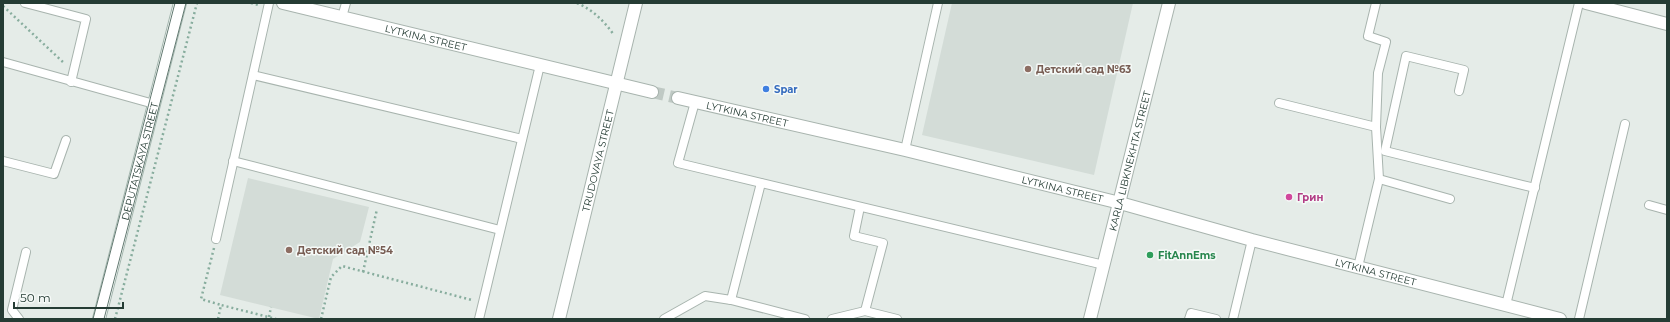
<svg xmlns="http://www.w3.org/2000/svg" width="1670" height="322" font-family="Montserrat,sans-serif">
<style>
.built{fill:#d3dcd7}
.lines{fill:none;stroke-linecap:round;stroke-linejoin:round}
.minor-tunnel{stroke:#bfc9c4;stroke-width:12;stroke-dasharray:12 6;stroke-linecap:butt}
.service-casing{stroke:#a8b4ae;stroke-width:10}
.minor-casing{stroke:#a8b4ae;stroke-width:14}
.tertiary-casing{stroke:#a8b4ae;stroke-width:14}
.secondary-casing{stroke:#a4b7af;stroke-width:14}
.path{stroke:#88ad9e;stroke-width:2.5;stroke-dasharray:2 3;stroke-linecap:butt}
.service{stroke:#fff;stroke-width:8}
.minor{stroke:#fff;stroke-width:12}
.tertiary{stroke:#fff;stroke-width:12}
.secondary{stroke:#fff;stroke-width:12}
.tram{stroke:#60786f;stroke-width:1}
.education-dot{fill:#8d6e63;stroke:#f5f9f7;stroke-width:1.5}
.shop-dot{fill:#3f7fe0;stroke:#f5f9f7;stroke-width:1.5}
.hotel-dot{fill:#d1479c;stroke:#f5f9f7;stroke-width:1.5}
.leisure-dot{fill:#2e9e5b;stroke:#f5f9f7;stroke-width:1.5}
.labels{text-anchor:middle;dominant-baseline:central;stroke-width:3;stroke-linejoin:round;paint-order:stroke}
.street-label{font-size:10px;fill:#253c34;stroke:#f5f9f7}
.education-label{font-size:10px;font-weight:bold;fill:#785e54;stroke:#f5f9f7;text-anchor:start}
.shop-label{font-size:10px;font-weight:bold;fill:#366cbe;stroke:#f5f9f7;text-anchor:start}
.hotel-label{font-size:10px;font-weight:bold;fill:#b23c85;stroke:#f5f9f7;text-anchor:start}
.leisure-label{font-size:10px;font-weight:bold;fill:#27864d;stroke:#f5f9f7;text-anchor:start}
</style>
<rect width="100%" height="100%" fill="#e5ece8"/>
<g class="built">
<path d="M952 3H1133L1094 175 922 135Z"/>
<path d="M248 178 369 207 360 242 333 259 319 319 220 295Z"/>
</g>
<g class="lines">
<path class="minor-tunnel" d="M652 92 678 98"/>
<defs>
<g id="service">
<path d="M25 3 86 19 71 82"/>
<path d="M342 17 346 3"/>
<path d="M3 62 154 104"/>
<path d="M253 75 522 139"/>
<path d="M1459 91 1464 70 1406 56 1385 151 1535 188"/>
<path d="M695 102 678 163 1104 265"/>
<path d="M1279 103 1376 127"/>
<path d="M905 150 938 3"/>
<path d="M3 161 54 174 66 140"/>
<path d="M233 161 500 230"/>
<path d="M1379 179 1450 199"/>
<path d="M761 183 731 300 805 319"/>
<path d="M1649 205 1667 210"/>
<path d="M860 207 854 236 883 243 865 311"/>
<path d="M216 239 269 3"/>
<path d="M1358 267 1379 179 1376 127 1378 73 1386 42 1368 36 1376 3"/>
<path d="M1506 305 1579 3"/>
<path d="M19 319 12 310 26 252"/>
<path d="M479 319 540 65"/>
<path d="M664 319 705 296 731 300"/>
<path d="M832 319 865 311 897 319"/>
<path d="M1189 319 1191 313 1216 319"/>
<path d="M1233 319 1252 240"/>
<path d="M1579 319 1625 124"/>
</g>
<g id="minor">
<path id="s1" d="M283 3 652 92"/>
<path d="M1586 3 1667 24"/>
<path id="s2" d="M678 98 905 150 1120 203 1252 240 1560 319"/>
<path id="s3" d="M559 319 636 3"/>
</g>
<g id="tertiary">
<path id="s4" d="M1090 319 1169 3"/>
</g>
<g id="secondary">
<path id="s5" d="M99 319 180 3"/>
</g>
</defs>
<use href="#service" class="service-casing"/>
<use href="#minor" class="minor-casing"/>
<use href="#tertiary" class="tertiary-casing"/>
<use href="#secondary" class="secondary-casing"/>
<g class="path">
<path d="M251 3 258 5"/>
<path d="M577 3C593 10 604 21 614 35"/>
<path d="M3 6 64 63"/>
<path d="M214 248 201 299 221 305"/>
<path d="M363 272 377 209"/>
<path d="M269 317 271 307"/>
<path d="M115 319 197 3"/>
<path d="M218 319 221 305 276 319"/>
<path d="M321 319 331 277 342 266 472 300"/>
</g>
<use href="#service" class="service"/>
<use href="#minor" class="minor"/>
<use href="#tertiary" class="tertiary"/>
<use href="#secondary" class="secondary"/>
<g class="tram">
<path d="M93 319 175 3"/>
<path d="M104 319 186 3"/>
</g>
</g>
<g class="education-dot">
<circle cx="1028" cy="69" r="4"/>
<circle cx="289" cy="250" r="4"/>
</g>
<circle class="shop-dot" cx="766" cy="89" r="4"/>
<circle class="hotel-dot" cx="1289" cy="197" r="4"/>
<circle class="leisure-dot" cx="1150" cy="255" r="4"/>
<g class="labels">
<g class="street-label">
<text stroke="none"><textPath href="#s1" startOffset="147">LYTKINA STREET</textPath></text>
<text stroke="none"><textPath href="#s2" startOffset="71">LYTKINA STREET</textPath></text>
<text stroke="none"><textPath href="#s5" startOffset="163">DEPUTATSKAYA STREET</textPath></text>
<text stroke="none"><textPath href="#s3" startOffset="163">TRUDOVAYA STREET</textPath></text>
<text stroke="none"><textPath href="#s4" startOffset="163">KARLA LIBKNEKHTA STREET</textPath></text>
<text stroke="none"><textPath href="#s2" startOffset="395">LYTKINA STREET</textPath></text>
<text stroke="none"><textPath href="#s2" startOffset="719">LYTKINA STREET</textPath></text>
</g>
<g class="education-label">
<text x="1036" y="69">Детский сад №63</text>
<text x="297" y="250">Детский сад №54</text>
</g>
<g class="shop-label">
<text x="774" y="89">Spar</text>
</g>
<g class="hotel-label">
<text x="1297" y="197">Грин</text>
</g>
<g class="leisure-label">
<text x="1158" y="255">FitAnnEms</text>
</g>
</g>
<rect width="1670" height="322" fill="none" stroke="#253c34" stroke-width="8"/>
<path d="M14 302v6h109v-6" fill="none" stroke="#253c34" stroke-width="2"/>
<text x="20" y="302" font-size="12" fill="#253c34" stroke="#f5f9f7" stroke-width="3" paint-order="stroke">50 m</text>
</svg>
